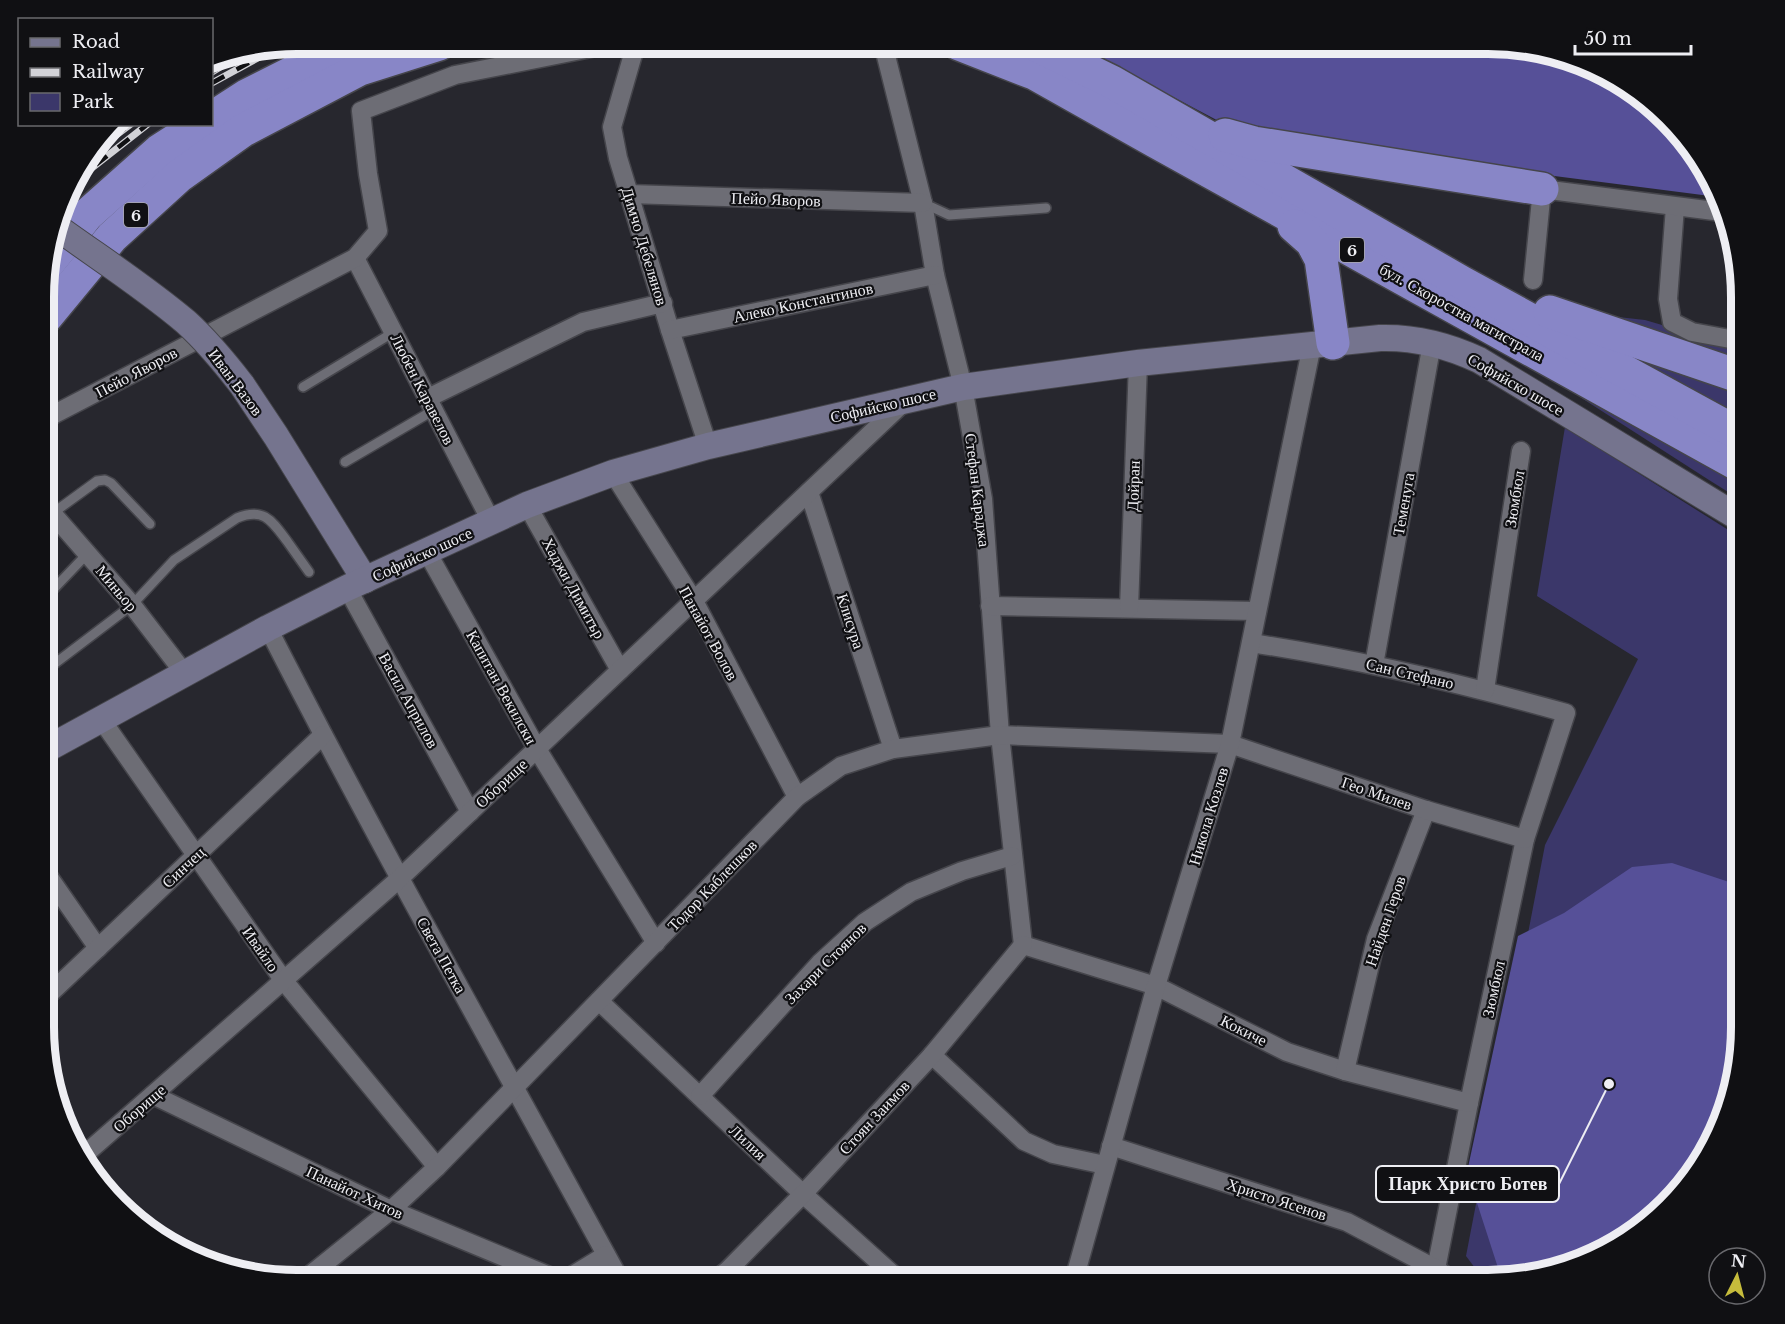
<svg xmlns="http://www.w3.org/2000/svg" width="1785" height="1324" font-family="'Libre Baskerville',serif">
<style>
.green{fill:#3b376a}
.forest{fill:#565098}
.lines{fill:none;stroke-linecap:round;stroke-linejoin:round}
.lane-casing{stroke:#45454b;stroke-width:12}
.street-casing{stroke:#45454b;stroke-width:21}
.secondary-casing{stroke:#45454b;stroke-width:28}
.highway-casing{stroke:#45454b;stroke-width:36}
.lane{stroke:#6d6d75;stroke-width:9}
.street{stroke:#6d6d75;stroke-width:18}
.secondary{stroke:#75748e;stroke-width:26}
.highway{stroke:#8886c7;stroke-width:33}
.rail-casing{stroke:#d2d2d7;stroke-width:7}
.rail{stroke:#101013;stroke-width:4.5;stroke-dasharray:14;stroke-linecap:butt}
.secondary-bridge-casing{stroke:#45454b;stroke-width:28;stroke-linecap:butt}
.secondary-bridge{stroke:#75748e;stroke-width:26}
.labels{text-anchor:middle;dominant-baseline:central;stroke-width:4.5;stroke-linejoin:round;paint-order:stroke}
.shield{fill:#101013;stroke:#ababb0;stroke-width:1.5}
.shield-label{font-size:15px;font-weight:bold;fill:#eeeef3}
.street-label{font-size:16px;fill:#eeeef3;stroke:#101013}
.rim{fill:none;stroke:#eeeef3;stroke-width:8}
.leader{fill:none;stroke:#eeeef3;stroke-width:2}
.callout-dot{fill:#eeeef3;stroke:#101013;stroke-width:2}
.callout{fill:#101013;stroke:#eeeef3;stroke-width:2}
.callout-label{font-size:18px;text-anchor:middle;font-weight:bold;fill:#eeeef3}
</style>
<rect width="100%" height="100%" fill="#27272e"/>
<g class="green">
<path d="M1609 316 1645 320 1662 325 1676 333 1741 346V365Z"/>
<path d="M1567 328 1741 390V422Z"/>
<path d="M1504 348 1741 484V500L1709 480Z"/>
<path d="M1565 427 1741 538V1044L1722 1124 1679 1194 1600 1254 1484 1280 1466 1256 1545 845 1638 659 1537 596Z"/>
</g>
<g class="forest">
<path d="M1063 44H1493L1609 78 1655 106 1715 185 1718 197 1531 173 1228 126 1124 71Z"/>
<path d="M1672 863 1741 886V1044L1722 1124 1679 1194 1600 1254 1501 1277 1467 1172 1518 936 1564 913 1632 867Z"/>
</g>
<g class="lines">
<defs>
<g id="lane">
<path d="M923 203 949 215 1046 208"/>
<path d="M303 387 394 332"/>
<path d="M345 462 434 410"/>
<path d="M53 513 97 481 105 480 111 483 150 524"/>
<path d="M45 598 88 553"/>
<path d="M45 671 132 605 174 560 237 518C264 507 272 521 287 541 294 551 302 562 309 572"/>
<path d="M45 716 56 741"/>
</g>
<g id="street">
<path d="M636 44 612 127 618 158 629 194 670 330 708 446"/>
<path d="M883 44 923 203 935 275 963 387 983 499 1000 735 1023 945"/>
<path d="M629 194 923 203"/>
<path d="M1675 207 1668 299 1672 322 1692 332 1741 341"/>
<path d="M355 258 491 521"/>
<path d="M1533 280 1542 189 1722 212"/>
<path d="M670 330 935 275"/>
<path d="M428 398 583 322 663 303"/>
<path d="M45 419 355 258 378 231 368 174 361 111 455 75 611 44"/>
<path d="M613 473 694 601 797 797"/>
<path d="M809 492 893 749"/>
<path d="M45 505 132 605 185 674"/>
<path d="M527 505 620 670"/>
<path d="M427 552 537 749 656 943"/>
<path d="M347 588 470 812"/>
<path d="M990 606 1257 611"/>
<path d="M1129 608 1138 363"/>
<path d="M268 628C380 848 502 1063 620 1280"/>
<path d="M1251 643C1358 659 1463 684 1566 713L1525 839 1469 1103 1436 1269 1427 1280"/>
<path d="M1374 665 1432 343"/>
<path d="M1485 690 1521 451"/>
<path d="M101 719 284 981 437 1167"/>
<path d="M44 870 98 948"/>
<path d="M1023 945 1156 986 1287 1052 1345 1071 1469 1103"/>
<path d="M44 999 323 735"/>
<path d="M599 1001 803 1194 899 1280"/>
<path d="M932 1055 1024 1141 1053 1154 1105 1165"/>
<path d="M1345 1071 1376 939 1426 810"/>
<path d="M153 1095 391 1210 559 1280"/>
<path d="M700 1096 820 963 865 922 911 892 962 871 1012 856"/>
<path d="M1111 1146 1347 1222 1436 1269 1452 1280"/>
<path d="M83 1156 399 879 904 402"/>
<path d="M304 1280 391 1210 437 1167 797 797 841 766 893 749 1000 735 1230 744 1426 810 1525 839"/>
<path d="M565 1280 606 1255"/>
<path d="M715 1280 727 1271 803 1194 932 1055 1023 945"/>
<path d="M1074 1280 1156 986 1230 744 1312 345"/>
</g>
<g id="secondary">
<path d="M242 385 276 436 365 580"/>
<path d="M45 750 268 628 347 588 527 505 613 473 708 446 963 387 1138 363 1380 338C1415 337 1447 345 1479 360L1741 519"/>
</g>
<g id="highway">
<path d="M959 44 1036 74 1155 141 1741 466"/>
<path d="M1034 44 1112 82 1461 282 1741 435"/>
<path d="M212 118 246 96 349 44"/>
<path d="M1225 135 1254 143 1542 189"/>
<path d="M1294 226 1312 242 1321 259 1333 343"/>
<path d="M46 266 87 215 159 151 201 124"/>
<path d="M1550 312 1741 377"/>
<path d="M46 317 112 237 179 176 242 131 360 69 439 44"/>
</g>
</defs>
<use href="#lane" class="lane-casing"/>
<use href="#street" class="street-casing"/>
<use href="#secondary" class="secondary-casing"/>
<use href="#highway" class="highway-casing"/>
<use href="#lane" class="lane"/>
<use href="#street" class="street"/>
<use href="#secondary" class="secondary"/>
<use href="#highway" class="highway"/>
<defs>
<g id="rail">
<path d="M212 72 245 52"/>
<path d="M212 83 278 47"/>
<path d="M91 154 131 124"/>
<path d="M74 182 148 124"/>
</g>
</defs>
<use href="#rail" class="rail-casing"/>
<use href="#rail" class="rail"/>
<defs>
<path id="secondary-bridge" d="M58 228C101 259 146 288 186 322 207 341 225 363 242 385"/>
</defs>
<use href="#secondary-bridge" class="secondary-bridge-casing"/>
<use href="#secondary-bridge" class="secondary-bridge"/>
</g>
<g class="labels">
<g class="shield">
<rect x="124" y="203" width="24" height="24" rx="4.5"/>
<rect x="1340" y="238" width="24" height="24" rx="4.5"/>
</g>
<g class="shield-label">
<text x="136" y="215">6</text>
<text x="1352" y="250">6</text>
</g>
<g class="street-label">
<text transform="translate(776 199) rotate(2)">Пейо Яворов</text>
<text transform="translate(645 246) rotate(73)">Димчо Дебелянов</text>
<text transform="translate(803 302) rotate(-12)">Алеко Константинов</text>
<text transform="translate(1462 312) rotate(29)">бул. Скоростна магистрала</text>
<text transform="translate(136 372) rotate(-28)">Пейо Яворов</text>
<text transform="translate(236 382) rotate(53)">Иван Вазов</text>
<text transform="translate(1516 384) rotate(30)">Софийско шосе</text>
<text transform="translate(423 389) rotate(63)">Любен Каравелов</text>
<text transform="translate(883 405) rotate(-13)">Софийско шосе</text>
<text transform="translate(1133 486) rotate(-88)">Дойран</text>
<text transform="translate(978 490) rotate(83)">Стефан Караджа</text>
<text transform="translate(1514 499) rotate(-81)">Зюмбюл</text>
<text transform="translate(1403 504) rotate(-80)">Теменуга</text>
<text transform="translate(422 554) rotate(-25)">Софийско шосе</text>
<text transform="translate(117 588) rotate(50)">Миньор</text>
<text transform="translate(574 588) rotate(61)">Хаджи Димитър</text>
<text transform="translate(851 621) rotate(72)">Клисура</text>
<text transform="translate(709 633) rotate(61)">Панайот Волов</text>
<text transform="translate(1410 673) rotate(13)">Сан Стефано</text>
<text transform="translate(502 687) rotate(61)">Капитан Векилски</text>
<text transform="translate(409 700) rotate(61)">Васил Априлов</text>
<text transform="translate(501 783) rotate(-43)">Оборище</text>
<text transform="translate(1377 793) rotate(19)">Гео Милев</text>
<text transform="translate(1208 816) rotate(-73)">Никола Козлев</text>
<text transform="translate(183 867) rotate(-43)">Синчец</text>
<text transform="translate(712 885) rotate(-46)">Тодор Каблешков</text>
<text transform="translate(1385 921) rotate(-71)">Найден Геров</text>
<text transform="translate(261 949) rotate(55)">Ивайло</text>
<text transform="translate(442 955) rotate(61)">Света Петка</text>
<text transform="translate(825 963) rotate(-45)">Захари Стоянов</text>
<text transform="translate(1493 989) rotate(-78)">Зюмбюл</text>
<text transform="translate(1244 1030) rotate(27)">Кокиче</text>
<text transform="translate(139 1108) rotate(-41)">Оборище</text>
<text transform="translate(874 1117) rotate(-47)">Стоян Заимов</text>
<text transform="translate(748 1142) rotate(43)">Лилия</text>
<text transform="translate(355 1192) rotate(25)">Панайот Хитов</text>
<text transform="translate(1277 1199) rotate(18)">Христо Ясенов</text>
</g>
</g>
<path d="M0 0H1785V1324H0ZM297 54H1488A243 243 0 0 1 1731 297V1027A243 243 0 0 1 1488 1270H297A243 243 0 0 1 54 1027V297A243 243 0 0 1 297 54Z" fill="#101013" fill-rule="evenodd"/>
<path class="rim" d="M297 54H1488A243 243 0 0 1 1731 297V1027A243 243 0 0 1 1488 1270H297A243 243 0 0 1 54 1027V297A243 243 0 0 1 297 54Z"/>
<path class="leader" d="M1609 1084L1559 1184"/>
<circle class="callout-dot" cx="1609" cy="1084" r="6"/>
<rect class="callout" x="1376" y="1166" width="183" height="36" rx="6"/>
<g class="callout-label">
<text x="1468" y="1190">Парк Христо Ботев</text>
</g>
<rect x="18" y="18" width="195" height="108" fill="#101013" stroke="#69696d" stroke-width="1.5"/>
<rect x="30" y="38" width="30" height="9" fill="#75748e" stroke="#69696d" stroke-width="1.5"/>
<text x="72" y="48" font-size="18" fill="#eeeef3">Road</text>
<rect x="30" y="68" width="30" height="9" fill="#d2d2d7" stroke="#69696d" stroke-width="1.5"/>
<text x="72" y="78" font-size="18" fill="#eeeef3">Railway</text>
<rect x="30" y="93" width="30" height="18" fill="#3b376a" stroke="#69696d" stroke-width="1.5"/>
<text x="72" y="108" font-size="18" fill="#eeeef3">Park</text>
<g transform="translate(1737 1276) rotate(6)"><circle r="28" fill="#101013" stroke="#69696d" stroke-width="1.5"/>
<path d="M0-4.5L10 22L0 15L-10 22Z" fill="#c6bc3c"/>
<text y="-9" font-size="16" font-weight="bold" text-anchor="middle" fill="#eeeef3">N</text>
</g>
<path d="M1575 45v9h116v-9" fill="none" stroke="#eeeef3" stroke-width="3"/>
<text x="1584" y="45" font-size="18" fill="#eeeef3" stroke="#101013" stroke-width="4.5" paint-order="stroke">50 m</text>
</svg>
